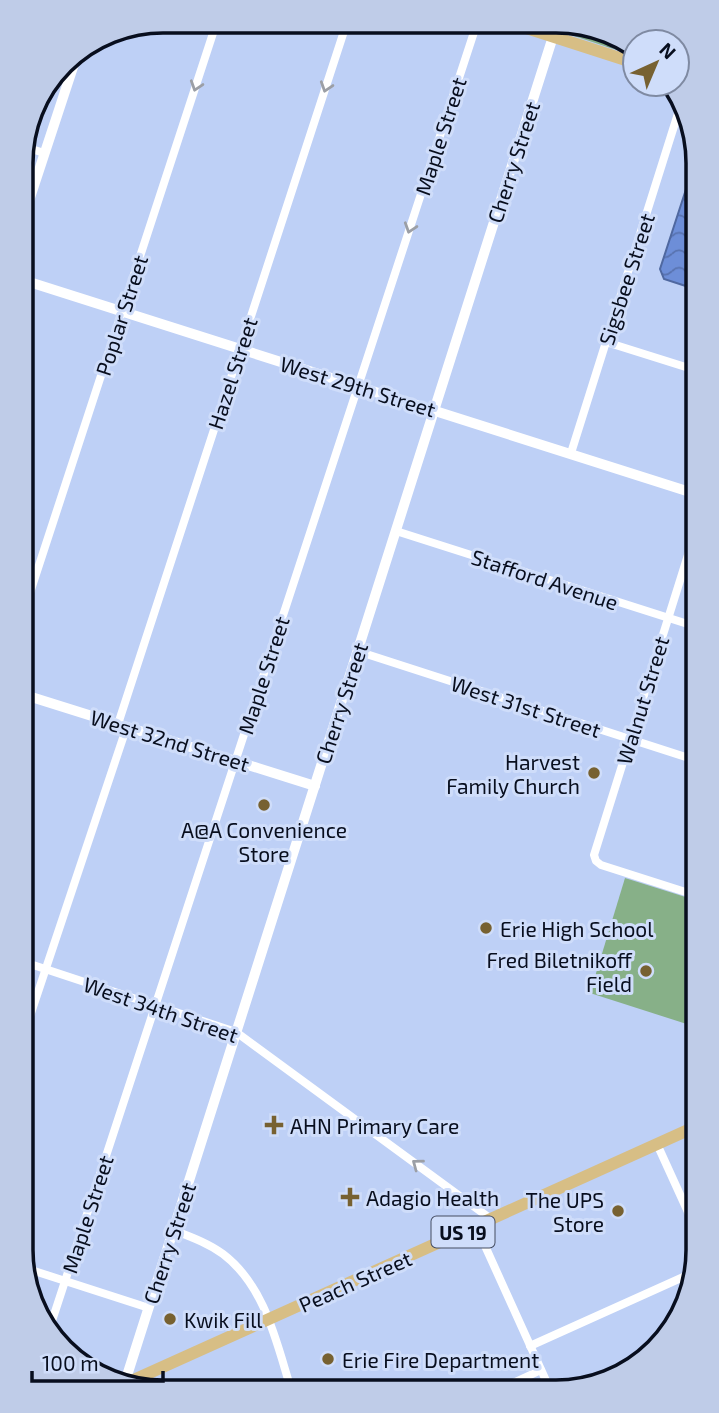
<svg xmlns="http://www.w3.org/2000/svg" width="719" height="1413" font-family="'Exo 2',sans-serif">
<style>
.cemetery{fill:url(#cemetery-stones)}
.pitch{fill:#87b088}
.water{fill:url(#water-waves);stroke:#4f68a0;stroke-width:2}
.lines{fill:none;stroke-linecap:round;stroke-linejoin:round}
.minor{stroke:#fff;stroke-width:8}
.tertiary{stroke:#fff;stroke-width:10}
.primary{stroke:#d7be85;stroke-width:12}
.oneway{stroke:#9c9fa5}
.poi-dot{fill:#776131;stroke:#cfddfa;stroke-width:2.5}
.labels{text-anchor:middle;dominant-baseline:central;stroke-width:6;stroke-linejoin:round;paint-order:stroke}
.shield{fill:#cfddfa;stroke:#444c60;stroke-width:2}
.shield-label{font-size:19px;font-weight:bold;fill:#080e1e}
.street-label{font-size:21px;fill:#080e1e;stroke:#cfddfa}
.poi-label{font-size:21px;fill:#080e1e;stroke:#cfddfa;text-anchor:start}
.rim{fill:none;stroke:#080e1e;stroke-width:3.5}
</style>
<defs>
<pattern id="cemetery-stones" width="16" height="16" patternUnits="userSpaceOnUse" patternTransform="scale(1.75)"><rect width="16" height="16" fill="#87b088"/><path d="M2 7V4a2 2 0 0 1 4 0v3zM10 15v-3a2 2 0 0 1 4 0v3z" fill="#739675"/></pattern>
<pattern id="water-waves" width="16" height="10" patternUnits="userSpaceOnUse" patternTransform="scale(1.75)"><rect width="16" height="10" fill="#6d8ed8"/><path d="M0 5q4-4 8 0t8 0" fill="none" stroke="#5872af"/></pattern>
</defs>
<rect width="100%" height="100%" fill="#bed0f6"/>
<path class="cemetery" d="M563 24H583L635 49V56L568 34 563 31Z"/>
<path class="pitch" d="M625 878 695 900 696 1027 590 993Z"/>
<path class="water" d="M691 174 692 288 664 279 660 269Z"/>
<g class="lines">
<g class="minor">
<path d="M22 146 44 153"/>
<path d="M606 342 692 369"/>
<path d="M571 453 681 104"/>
<path d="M396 531 694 626"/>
<path d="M693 539 594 855 596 861 601 865 695 895"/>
<path d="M25 608 217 21"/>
<path d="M357 651 695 760"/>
<path d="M118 724 347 22"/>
<path d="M27 963 236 1032 491 1219"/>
<path d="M27 1025 127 726"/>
<path d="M657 1144 698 1234"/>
<path d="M476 1226 548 1385"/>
<path d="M173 1230C191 1237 208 1243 223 1254 265 1286 276 1341 291 1389"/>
<path d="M28 1269 149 1308"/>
<path d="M50 1327 477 23"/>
<path d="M530 1346 692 1273"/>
<path d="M507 1386 541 1370"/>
</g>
<g class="tertiary">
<path d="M23 219 78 52"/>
<path d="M23 280 693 493"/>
<path d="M25 695 315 786"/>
<path d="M125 1382 557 24"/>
</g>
<g class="primary">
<path d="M511 23 635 63"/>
<path d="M127 1383 697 1126"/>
</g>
</g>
<defs><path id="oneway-chevron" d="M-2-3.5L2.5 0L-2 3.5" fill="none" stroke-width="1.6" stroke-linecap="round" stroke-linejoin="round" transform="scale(1.75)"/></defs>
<g class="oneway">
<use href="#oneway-chevron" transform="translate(196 86) rotate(108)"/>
<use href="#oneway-chevron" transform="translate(326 87) rotate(108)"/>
<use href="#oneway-chevron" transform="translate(410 228) rotate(108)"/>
<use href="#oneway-chevron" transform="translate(417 1164) rotate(-143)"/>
</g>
<g class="poi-dot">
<circle cx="594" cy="773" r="7"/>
<circle cx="264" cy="805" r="7"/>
<circle cx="486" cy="928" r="7"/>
<circle cx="646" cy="971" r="7"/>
<path d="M270.5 1114.5h7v7h7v7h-7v7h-7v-7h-7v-7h7z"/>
<path d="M346.5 1186.5h7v7h7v7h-7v7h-7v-7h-7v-7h7z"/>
<circle cx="618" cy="1211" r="7"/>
<circle cx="170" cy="1319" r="7"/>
<circle cx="328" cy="1359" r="7"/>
</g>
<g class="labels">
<rect class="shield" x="431.5" y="1216.5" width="63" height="31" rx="5"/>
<g class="shield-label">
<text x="463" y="1232">US 19</text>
</g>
<g class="street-label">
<text transform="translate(440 136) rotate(-72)">Maple Street</text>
<text transform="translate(513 162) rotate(-72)">Cherry Street</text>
<text transform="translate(626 279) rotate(-72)">Sigsbee Street</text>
<text transform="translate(121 315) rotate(-72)">Poplar Street</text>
<text transform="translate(232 373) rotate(-72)">Hazel Street</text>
<text transform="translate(358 386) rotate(17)">West 29th Street</text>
<text transform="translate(545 579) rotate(18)">Stafford Avenue</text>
<text transform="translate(263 675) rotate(-72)">Maple Street</text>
<text transform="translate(642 700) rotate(-73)">Walnut Street</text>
<text transform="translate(341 703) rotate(-72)">Cherry Street</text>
<text transform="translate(526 706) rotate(18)">West 31st Street</text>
<text transform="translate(170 740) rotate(17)">West 32nd Street</text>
<text transform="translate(161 1009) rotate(19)">West 34th Street</text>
<text transform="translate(87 1214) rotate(-72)">Maple Street</text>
<text transform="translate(169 1243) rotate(-72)">Cherry Street</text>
<text transform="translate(355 1281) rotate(-24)">Peach Street</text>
</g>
<g class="poi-label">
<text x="580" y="761" text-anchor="end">Harvest<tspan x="580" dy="24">Family Church</tspan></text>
<text x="264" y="829" text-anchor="middle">A@A Convenience<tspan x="264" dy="24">Store</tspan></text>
<text x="500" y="928">Erie High School</text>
<text x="632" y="959" text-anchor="end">Fred Biletnikoff<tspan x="632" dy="24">Field</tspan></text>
<text x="290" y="1125">AHN Primary Care</text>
<text x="366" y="1197">Adagio Health</text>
<text x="604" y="1199" text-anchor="end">The UPS<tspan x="604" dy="24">Store</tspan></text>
<text x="184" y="1319">Kwik Fill</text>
<text x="342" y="1359">Erie Fire Department</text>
</g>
</g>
<path d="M0 0H719V1413H0ZM163 33H556A130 130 0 0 1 686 163V1250A130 130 0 0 1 556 1380H163A130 130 0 0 1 33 1250V163A130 130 0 0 1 163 33Z" fill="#bfcce8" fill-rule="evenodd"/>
<path class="rim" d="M163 33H556A130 130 0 0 1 686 163V1250A130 130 0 0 1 556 1380H163A130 130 0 0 1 33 1250V163A130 130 0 0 1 163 33Z"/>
<g transform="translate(656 63) rotate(44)"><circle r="33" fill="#cfddfa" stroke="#7f8aa2" stroke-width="2"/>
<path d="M0-5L12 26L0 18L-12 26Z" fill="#776131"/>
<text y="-10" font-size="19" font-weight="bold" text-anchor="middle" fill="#080e1e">N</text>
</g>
<path d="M32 1371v10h131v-10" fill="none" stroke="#080e1e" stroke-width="3.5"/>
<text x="42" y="1371" font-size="21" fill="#080e1e" stroke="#cfddfa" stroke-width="5" paint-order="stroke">100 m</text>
</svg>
